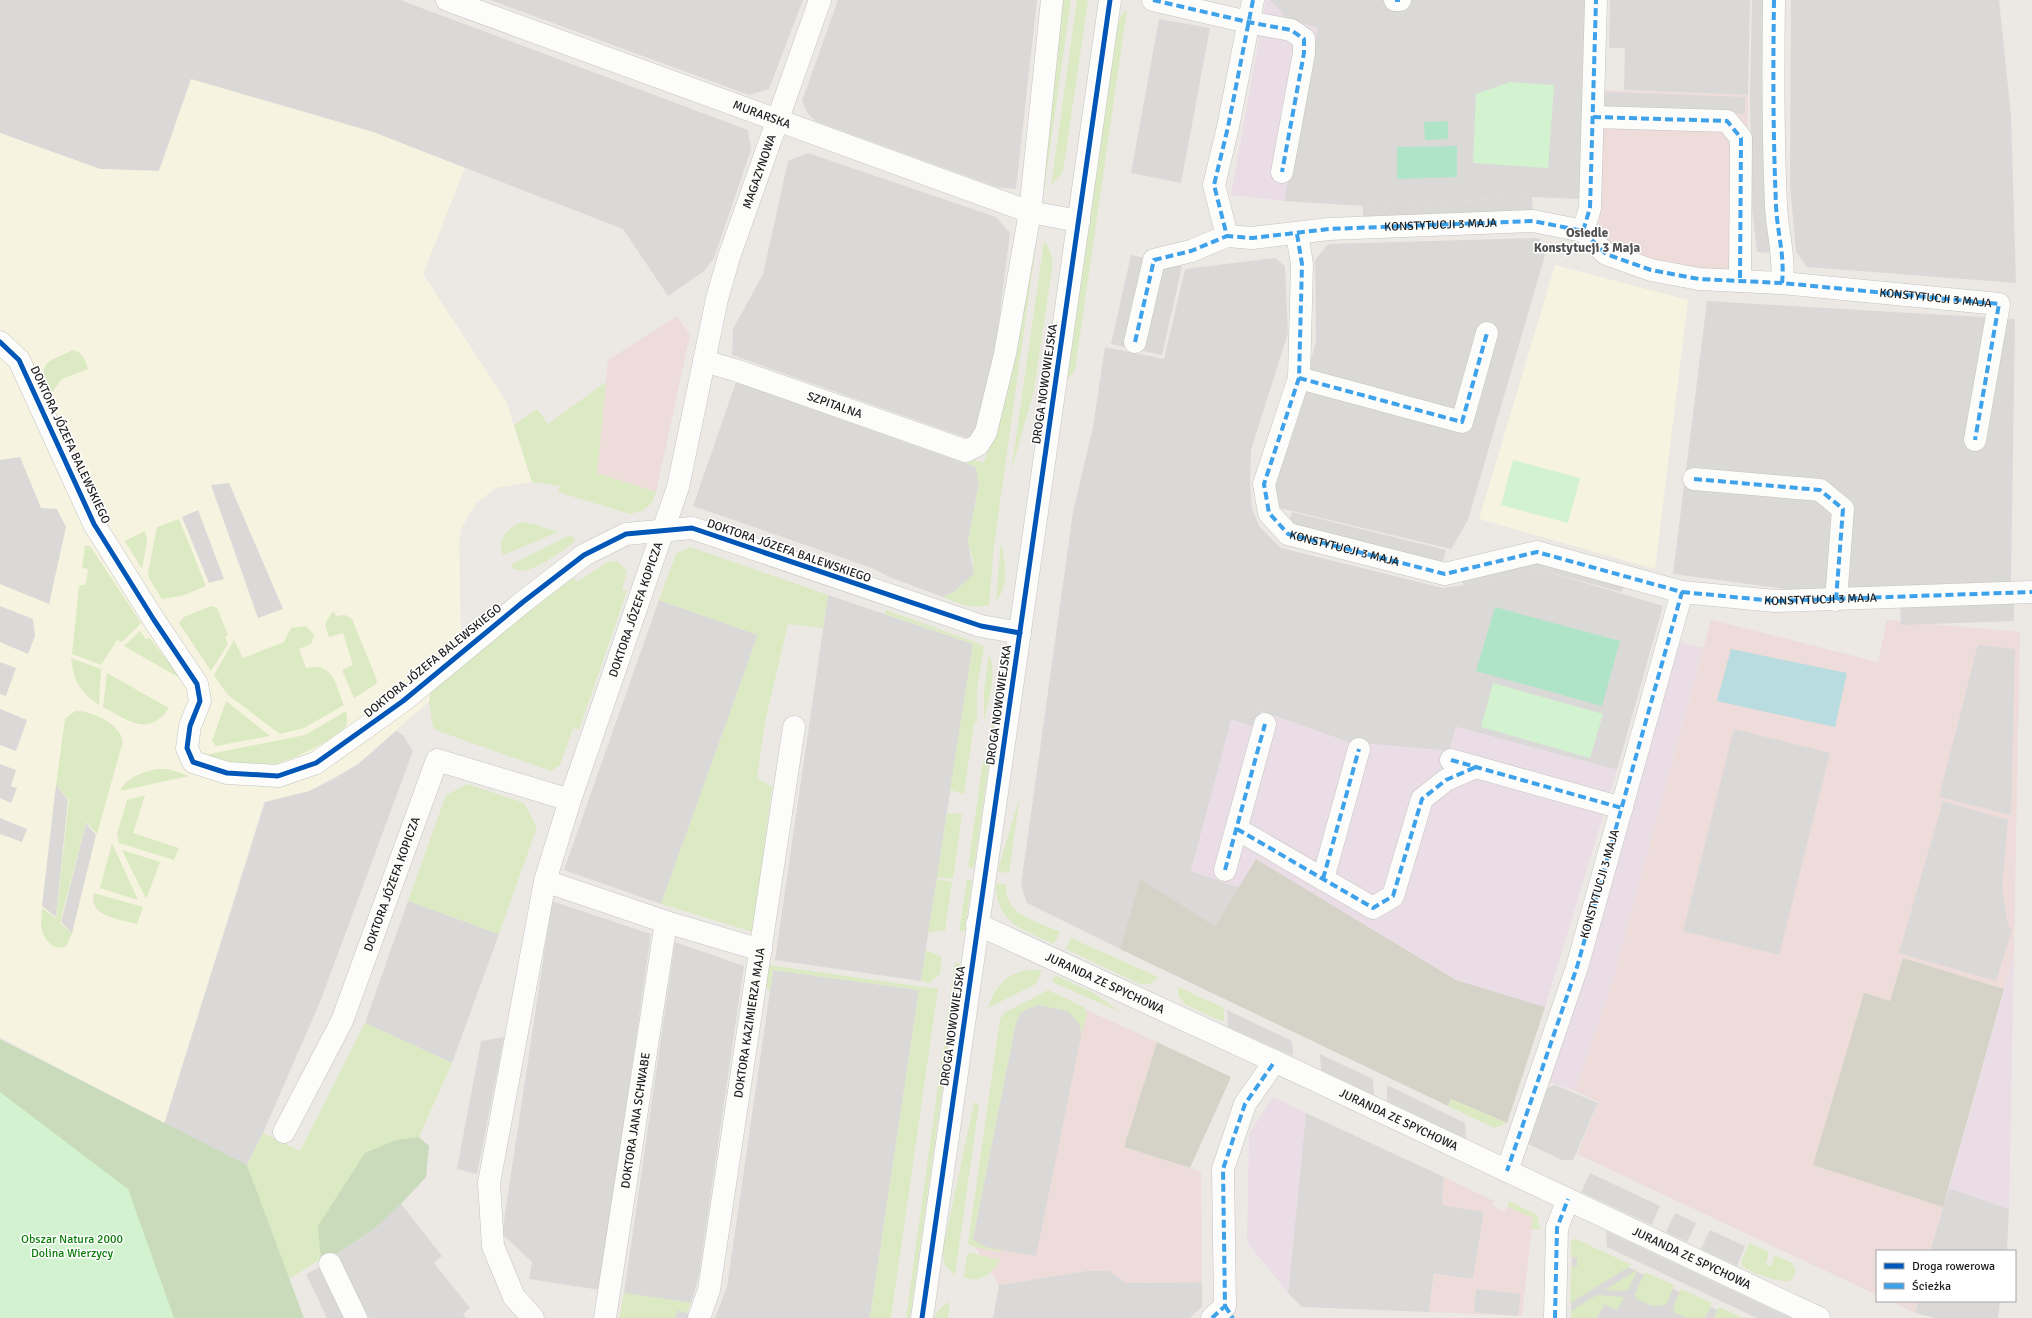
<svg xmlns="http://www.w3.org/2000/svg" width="2032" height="1318" font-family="Signika,sans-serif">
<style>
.residential{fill:#dbd9d7}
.commercial{fill:#eedcdb}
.industrial{fill:#eadde6}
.education{fill:#f6f3e0}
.construction{fill:#d5d3c7}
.grass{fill:#dceac3}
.forest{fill:#c9dbba}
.park{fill:#d3f2d0}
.pitch{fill:#b0e4c8}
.parking{fill:#dad9d7}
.water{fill:#b8dcdf}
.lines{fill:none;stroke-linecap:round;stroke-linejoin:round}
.minor-casing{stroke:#c4c3c1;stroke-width:23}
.tertiary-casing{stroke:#c4c3c1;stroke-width:23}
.minor{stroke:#fcfcfb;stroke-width:22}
.tertiary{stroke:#fcfcfb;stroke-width:22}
.quiet{stroke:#3da2ea;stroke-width:4;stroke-dasharray:8 4;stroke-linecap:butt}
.cycleway-casing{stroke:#fff;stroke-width:8}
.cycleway{stroke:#0057b8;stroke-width:5}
.labels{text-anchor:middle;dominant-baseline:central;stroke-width:3;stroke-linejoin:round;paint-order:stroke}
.street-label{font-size:12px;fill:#1d1d1d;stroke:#fff}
.park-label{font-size:12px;fill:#0b7d09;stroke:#fff}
.neighbourhood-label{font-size:13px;font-weight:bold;fill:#505050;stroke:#fff}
</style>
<rect width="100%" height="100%" fill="#ece9e5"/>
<g class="residential">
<path d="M0 0H400L748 130 751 150 714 258 704 271 668 296 623 229 373 132 192 80 159 171 100 169 0 133Z"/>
<path d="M490 0H803L769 89 749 95Z"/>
<path d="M838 0H1037L1016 189 997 187 815 121 807 112 802 101Z"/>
<path d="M1270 0H1587L1581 199 1532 197 1363 206 1284 201 1318 28 1288 20Z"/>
<path d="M1610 0H1750L1748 95 1624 90 1625 48H1609Z"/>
<path d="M1791 0H1999L2011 115 2016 283 1807 267 1796 252 1790 185Z"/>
<path d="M808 153 996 217 1010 233 991 384 972 440 732 355 733 329 763 274 788 161Z"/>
<path d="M1539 238 1545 255 1468 520 1451 549 1279 508 1274 479 1301 396 1316 341 1315 260 1328 244Z"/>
<path d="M1275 258 1285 266 1288 333 1251 450 1250 480 1252 509 1260 527 1281 548 1443 588 1464 585 1526 570 1538 569 1663 606 1617 770 1456 727 1449 751 1348 742 1261 711 1255 727 1232 720 1191 871 1239 887 1215 926 1140 880 1120 949 1027 903 1021 885 1073 512 1093 427 1105 347 1164 359 1185 269Z"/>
<path d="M1707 301 2015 319 2011 583 1816 593 1673 574Z"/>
<path d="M736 382 976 467 979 484 968 541 974 574 954 592 943 597 889 577 872 568 693 506Z"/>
<path d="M828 595 973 644 921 981 775 960Z"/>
<path d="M659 600 758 635 661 904 564 870Z"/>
<path d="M396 731 403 735 413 751 320 1002 263 1133 247 1165 164 1124 265 802 309 791 332 780 358 764Z"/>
<path d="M408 901 499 934 452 1063 365 1023Z"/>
<path d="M552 901 651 934 600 1290 529 1279 532 1262 502 1234Z"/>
<path d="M675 942 744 966 699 1275 691 1303 624 1293Z"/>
<path d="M773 970 919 990 870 1318H715L727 1287Z"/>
<path d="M1306 1113 1444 1177 1442 1205 1484 1212 1473 1279 1434 1274 1429 1312 1302 1307 1288 1293Z"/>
<path d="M1949 1188 2009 1209 2007 1251H1930Z"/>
<path d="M401 1204 442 1256 434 1263 470 1308 463 1314 466 1318H369L336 1254 375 1228Z"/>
<path d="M1572 1240 1734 1318H1571Z"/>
<path d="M1085 1271H1110L1126 1283 1202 1282V1307L1190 1318H993L999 1285Z"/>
<path d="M1918 1301H2000L1998 1318H1935L1915 1313Z"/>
</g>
<g class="commercial">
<path d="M1601 90 1748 95 1747 272 1684 268 1608 248 1599 234Z"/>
<path d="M677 316 690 335 656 492 596 473 608 360Z"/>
<path d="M1711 620 1878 662 1887 620 2020 632 2014 954 2004 989 1903 958 1890 1001 1813 1165 1943 1207 1930 1251H1877V1295L1577 1154 1599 1102 1575 1091 1614 976Z"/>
<path d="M1049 993 1157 1042 1124 1147 1201 1172 1202 1282 1126 1283 1110 1271H1085L999 1285 970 1239Z"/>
<path d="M1444 1177 1494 1201 1492 1205 1499 1209 1504 1211 1508 1207 1533 1218 1522 1316 1429 1312 1434 1274 1473 1279 1484 1212 1442 1205Z"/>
<path d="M1890 1301H1918L1915 1313Z"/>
</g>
<g class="industrial">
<path d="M1266 0H1270L1288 20 1318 28 1284 201 1231 195Z"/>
<path d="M1676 641 1703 648 1614 976 1575 1091 1548 1082Z"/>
<path d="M1261 711 1348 742 1449 751 1456 727 1617 770 1545 1007 1456 980 1256 859 1239 887 1191 871 1231 720 1255 727Z"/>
<path d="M2014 954 2009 1209 1949 1188Z"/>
<path d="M1273 1097 1306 1113 1288 1293 1247 1242 1249 1134Z"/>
</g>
<g class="education">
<path d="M191 79 373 132 465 168 423 274 506 401 532 482 496 488 476 503 462 527 459 541 462 672 358 764 309 791 264 802 164 1124 0 1037V133L100 169 159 171Z"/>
<path d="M1555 265 1688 300 1655 569 1479 519Z"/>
</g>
<g class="construction">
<path d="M1256 859 1456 980 1545 1007 1507 1123 1451 1099 1448 1106 1120 949 1140 879 1215 926Z"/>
<path d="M1903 958 2004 989 1943 1207 1813 1165 1864 993 1890 1001Z"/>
<path d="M1157 1042 1231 1077 1190 1168 1124 1147Z"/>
</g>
<g class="grass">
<path d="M1056 0H1071L1044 191 1036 192Z"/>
<path d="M1077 0H1088L1064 165 1062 173 1051 186Z"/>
<path d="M1127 10 1075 370 1067 380 1118 23 1121 16Z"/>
<path d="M1034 236 1037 238 994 545 989 605C971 609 959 604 943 597L954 592 974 574 973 561 968 541 979 484 976 467 966 463 968 457 984 463 1006 381Z"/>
<path d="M1044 241 1049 248 1053 262 1034 390 1011 472Z"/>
<path d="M73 350C83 352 85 360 88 369L62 379 51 393C36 361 46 363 73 350Z"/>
<path d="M606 382 597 473 656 492 652 503 642 511 630 514 558 492 560 486 532 482 514 425 537 409 548 424Z"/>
<path d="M179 519 206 586 182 596 162 599 149 578 148 573 157 527Z"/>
<path d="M522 522 534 524 558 532 503 555C497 539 507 528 522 522Z"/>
<path d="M145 531 147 541 142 569 125 541Z"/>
<path d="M568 536 573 537 575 540 572 544C558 553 527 580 511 567L512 564Z"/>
<path d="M1001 541C1004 562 1011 584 996 601Z"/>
<path d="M85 546H90L141 623 122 642 117 640 101 665 72 654 79 586 86 584 88 569 82 568Z"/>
<path d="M690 547 828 595 823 628 788 624 765 722 757 778 772 787 753 932 661 904 758 635 659 600 676 554Z"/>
<path d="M609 561 618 562 627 571 622 590 627 591 579 730 573 728 560 765 551 771 438 731 433 727 429 702 431 689 573 577 577 582Z"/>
<path d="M211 606 217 608 228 635 225 637 228 644 211 671 179 623 184 617Z"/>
<path d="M886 610 975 642 984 647 977 688V723H974L964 794 950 790 973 644 885 614Z"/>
<path d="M333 611 336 616 345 615 352 619 377 680 376 684 354 698 342 670 353 665 343 633 329 637 325 624Z"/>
<path d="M306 626 314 635 311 644 299 649 306 668C334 662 335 684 344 705L304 728 280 734 227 694 214 675 234 640 243 658 284 642 291 628Z"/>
<path d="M140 631 146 639 150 638 164 657 168 654 185 681 124 646Z"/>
<path d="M989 653C998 674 988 701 984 722V691Z"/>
<path d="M71 658 101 669 99 705C79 691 74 682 71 658Z"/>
<path d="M107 673 169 708C148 738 128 720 103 707Z"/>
<path d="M998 679H1001L974 868 968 867 983 761 986 762Z"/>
<path d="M226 701 270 736 216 746 212 741Z"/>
<path d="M75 711C91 710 120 724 123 741L97 834 86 822 60 923 72 933 67 945C57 953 44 941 42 930 40 923 42 915 42 908L56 918 69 800 56 785 65 719Z"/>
<path d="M346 711C347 716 348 720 346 726 340 738 284 764 270 765 249 766 229 762 208 757L210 754 305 735Z"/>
<path d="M157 769H168L189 776 120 791C126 777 144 772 157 769Z"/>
<path d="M468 784 524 803 537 827 499 934 408 901 446 795Z"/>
<path d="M145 795 133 833 179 848 174 860 119 843 117 834 127 800Z"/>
<path d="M1020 795 1009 873 999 872 998 870Z"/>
<path d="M947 813 962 814 953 879 937 877Z"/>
<path d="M112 843 138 900 100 888Z"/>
<path d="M122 850 160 862 146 899Z"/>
<path d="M937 879 952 882 945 931 928 932Z"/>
<path d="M967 880H972L965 931H959Z"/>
<path d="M996 883 1006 885C1005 916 1036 921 1060 932L1054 944C1024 930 995 923 996 883Z"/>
<path d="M94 893 143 907 137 924C120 919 88 917 94 893Z"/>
<path d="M1071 938 1158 977 1150 984H1140L1066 949Z"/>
<path d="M926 950 942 957 940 974 930 983 921 981Z"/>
<path d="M955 962 960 964 910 1318H906Z"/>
<path d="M769 965 938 989 891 1318H870L919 990 773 970 770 991 766 987Z"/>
<path d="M1028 970H1042L1036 984 988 1008C993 988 1007 973 1028 970Z"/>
<path d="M1055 975 1094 993 1120 1012 1052 982Z"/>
<path d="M1178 987 1224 1008V1020L1221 1021 1185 1004 1178 995Z"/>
<path d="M1048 990 1084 1007 1087 1013 1081 1036 1080 1025 1027 1009 1020 1014 1016 1023 973 1239 985 1246 1002 1250 1001 1252 971 1246 968 1243 1000 1019 1004 1013Z"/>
<path d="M365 1023 452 1063 419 1137 396 1140 321 1259 289 1279 247 1165 263 1133 300 1151Z"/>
<path d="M1451 1099 1507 1123 1494 1128 1448 1106Z"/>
<path d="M974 1102 979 1105 955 1275 946 1266 942 1254Z"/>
<path d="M1509 1201 1537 1215 1540 1229H1531L1533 1218 1508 1207Z"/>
<path d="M1573 1239H1576L1632 1265 1570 1303 1571 1267H1577V1257H1571V1242Z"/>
<path d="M1750 1243 1769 1252 1766 1264 1771 1266 1775 1255 1792 1263 1796 1271C1794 1275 1793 1279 1788 1281 1782 1283 1744 1272 1742 1264 1741 1258 1747 1249 1750 1243Z"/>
<path d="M971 1253 1000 1260C991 1275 982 1282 964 1278L967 1254Z"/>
<path d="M1638 1269 1627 1291 1605 1290Z"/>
<path d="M1645 1272 1674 1285 1666 1305 1652 1306 1637 1299 1635 1294Z"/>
<path d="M1681 1289 1712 1303 1705 1318H1686L1676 1313 1673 1308Z"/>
<path d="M624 1293 691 1303 687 1313 678 1310 675 1318H619Z"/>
<path d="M1597 1295 1624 1297 1617 1310 1604 1304 1597 1318H1571V1311Z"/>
<path d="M950 1302 948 1318H934C938 1311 942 1305 950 1302Z"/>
<path d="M1719 1307 1743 1318H1714Z"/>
</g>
<g class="forest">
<path d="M0 1039 247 1165 304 1318H0Z"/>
<path d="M419 1137 429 1146 426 1177 401 1204 375 1228 336 1254 321 1259 318 1226 365 1153 396 1140Z"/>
</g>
<g class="park">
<path d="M1510 82 1554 85 1548 168 1473 163 1476 94Z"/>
<path d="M1513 460 1580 478 1568 523 1501 505Z"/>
<path d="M1493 683 1603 714 1590 758 1481 727Z"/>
<path d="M0 1092 128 1189 174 1318H0Z"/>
</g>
<g class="pitch">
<path d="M1448 121V139L1425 140 1424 122Z"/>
<path d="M1457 146V177L1397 179V147Z"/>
<path d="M1495 607 1620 641 1602 706 1476 671Z"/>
</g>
<g class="parking">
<path d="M1752 0H1768L1774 253 1757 252 1752 207 1750 94Z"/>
<path d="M1159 19 1210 28 1181 183 1131 173Z"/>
<path d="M1601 92 1745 97V114L1601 110Z"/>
<path d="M1532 197 1533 213 1363 220V206Z"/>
<path d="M1131 255 1182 266 1162 355 1111 344Z"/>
<path d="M1461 325 1512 338 1486 424 1365 392 1371 375 1442 393Z"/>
<path d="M1993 396 2008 400 1997 444 1964 438Z"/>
<path d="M1692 456 1822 467V484L1691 472Z"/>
<path d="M20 457 41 508 57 509 66 527 49 604 0 584V460Z"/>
<path d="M229 483 283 609 258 618 211 485Z"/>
<path d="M198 510 224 579 209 583 182 517Z"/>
<path d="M1292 512 1446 550 1442 565 1288 528Z"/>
<path d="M1539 560 1626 584 1621 592 1538 569 1526 570 1464 585 1458 578Z"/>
<path d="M2014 601V621L1901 625 1900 606Z"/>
<path d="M0 606 33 619 35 636 28 654 0 642Z"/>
<path d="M1978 645 2015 649 2011 815 1939 797Z"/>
<path d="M0 662 16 668 6 696 0 694Z"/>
<path d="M0 709 27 720 16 751 0 745Z"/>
<path d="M1734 729 1830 753 1779 955 1683 931Z"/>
<path d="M0 764 16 770 11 786 17 788 11 803 0 798Z"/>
<path d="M56 785 68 800 56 917 42 906Z"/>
<path d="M1943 801 2008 820 2002 888 2008 926 2012 929 1996 981 1899 953Z"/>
<path d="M0 818 27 829 22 842 0 834Z"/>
<path d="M86 823 96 835 72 933 61 922Z"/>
<path d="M1038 1005 1068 1011 1080 1025 1081 1036 1036 1256 985 1247 973 1239 1016 1023 1020 1014 1027 1009Z"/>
<path d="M1227 1010 1292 1041 1293 1056 1228 1027Z"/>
<path d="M504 1037 477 1174 457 1169 481 1041Z"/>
<path d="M1320 1054 1373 1079 1374 1095 1321 1070Z"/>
<path d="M1387 1085 1465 1123 1466 1139 1387 1101Z"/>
<path d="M1555 1085 1598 1103 1573 1160H1562L1528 1144 1547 1088Z"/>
<path d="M1590 1173 1660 1206 1652 1225 1581 1192Z"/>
<path d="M1675 1213 1696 1223 1687 1242 1666 1232Z"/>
<path d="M1710 1230 1745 1246 1737 1266 1701 1249Z"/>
<path d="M1606 1231 1791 1318H1757L1685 1284 1607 1247Z"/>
<path d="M324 1265 350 1318H327L306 1274Z"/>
<path d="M1476 1289 1521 1294 1518 1316 1474 1312Z"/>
<path d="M678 1310 692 1315 691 1318H675Z"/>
</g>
<path class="water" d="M1731 649 1847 673 1835 727 1717 701Z"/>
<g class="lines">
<defs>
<g id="minor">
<path id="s1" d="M447 0 1030 212 1079 221"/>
<path d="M1153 0 1248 22 1291 30 1304 39V53L1282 172"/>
<path id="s2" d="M1253 0 1228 127 1214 185 1227 236 1252 238 1329 229 1533 221 1583 231 1606 254 1651 270 1699 279 1782 283 1999 304 1975 440"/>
<path d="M1395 0H1400"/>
<path d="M1774 0C1773 68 1773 136 1776 205 1777 232 1785 255 1782 283"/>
<path d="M1593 117 1727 121 1741 138 1740 281"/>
<path d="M1583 231 1590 208 1596 0"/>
<path id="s3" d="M1297 234 1302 264 1299 378 1264 484 1269 513 1288 534 1445 574 1537 552 1682 592 1577 967 1507 1171"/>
<path d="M0 342 19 360 94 524 154 620 197 684 200 701 190 726 187 748 193 762 227 773 278 776 316 763 403 701 523 602 584 555 626 534 692 528 981 626 1020 633"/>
<path d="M1135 342 1154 260 1191 251 1227 236"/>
<path id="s4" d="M704 361 738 371 966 451 978 445 986 432 1005 354 1030 212 1052 0"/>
<path d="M1299 378 1462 422 1487 333"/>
<path d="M1694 479 1820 490 1843 509 1836 600"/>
<path d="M1682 592 1775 601 2032 592"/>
<path d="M1451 760 1622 808"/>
<path d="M1237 829 1373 908 1393 896 1422 799 1446 780 1476 767"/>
<path d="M1225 870 1265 724"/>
<path d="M1323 879 1359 749"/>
<path d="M545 881 666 922 761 950"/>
<path id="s5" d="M284 1132 342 1021 437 760 570 800"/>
<path d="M330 1264 356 1318"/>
<path id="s6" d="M533 1318 514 1297 493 1246 489 1183 545 881 570 800 678 487 717 299 729 257 820 0"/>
<path id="s7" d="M605 1318 666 922"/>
<path id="s8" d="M699 1318 709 1290 794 727"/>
<path d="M1212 1318 1225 1306 1223 1169 1245 1104 1275 1061"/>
<path d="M1555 1318 1557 1228 1568 1199"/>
</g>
<g id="tertiary">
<path id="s9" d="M977 924 1302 1074 1819 1318"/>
<path d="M922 1318 1110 0"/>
</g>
</defs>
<use href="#minor" class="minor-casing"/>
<use href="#tertiary" class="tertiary-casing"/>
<use href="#minor" class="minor"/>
<use href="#tertiary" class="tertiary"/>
<g class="quiet">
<path d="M1153 0 1248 22 1291 30 1304 39V53L1282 172"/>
<path d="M1253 0 1228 127 1214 185 1227 236 1252 238 1329 229 1533 221 1583 231 1606 254 1651 270 1699 279 1782 283 1999 304 1975 440"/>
<path d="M1395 0H1400"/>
<path d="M1774 0C1773 68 1773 136 1776 205 1777 232 1785 255 1782 283"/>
<path d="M1593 117 1727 121 1741 138 1740 281"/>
<path d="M1583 231 1590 208 1596 0"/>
<path d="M1297 234 1302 264 1299 378 1264 484 1269 513 1288 534 1445 574 1537 552 1682 592 1577 967 1507 1171"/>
<path d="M1135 342 1154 260 1191 251 1227 236"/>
<path d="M1299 378 1462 422 1487 333"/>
<path d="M1694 479 1820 490 1843 509 1836 600"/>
<path id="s10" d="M1682 592 1775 601 2032 592"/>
<path d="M1451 760 1622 808"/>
<path d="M1237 829 1373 908 1393 896 1422 799 1446 780 1476 767"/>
<path d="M1225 870 1265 724"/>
<path d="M1323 879 1359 749"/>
<path d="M1225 1306 1233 1318"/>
<path d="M1212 1318 1225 1306 1223 1169 1245 1104 1275 1061"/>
<path d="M1555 1318 1557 1228 1568 1199"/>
</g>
<defs>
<g id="cycleway">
<path d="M0 342 19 360 94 524 154 620 197 684 200 701 190 726 187 748 193 762 227 773 278 776 316 763 403 701 523 602 584 555 626 534 692 528 981 626 1020 633"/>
<path d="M922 1318 1110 0"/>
</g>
</defs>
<use href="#cycleway" class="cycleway-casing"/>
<use href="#cycleway" class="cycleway"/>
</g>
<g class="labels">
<g class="street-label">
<text stroke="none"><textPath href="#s1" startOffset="335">MURARSKA</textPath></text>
<text stroke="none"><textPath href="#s6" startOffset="1196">MAGAZYNOWA</textPath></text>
<text stroke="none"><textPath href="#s2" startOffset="456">KONSTYTUCJI 3 MAJA</textPath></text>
<text stroke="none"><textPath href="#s2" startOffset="966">KONSTYTUCJI 3 MAJA</textPath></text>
<text transform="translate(1045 384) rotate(-82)">DROGA NOWOWIEJSKA</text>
<text stroke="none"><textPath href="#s4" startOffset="138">SZPITALNA</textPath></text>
<text transform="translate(70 445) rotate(65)">DOKTORA JÓZEFA BALEWSKIEGO</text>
<text stroke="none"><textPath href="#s3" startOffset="372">KONSTYTUCJI 3 MAJA</textPath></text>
<text transform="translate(789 551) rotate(19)">DOKTORA JÓZEFA BALEWSKIEGO</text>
<text stroke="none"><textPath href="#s10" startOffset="139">KONSTYTUCJI 3 MAJA</textPath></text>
<text stroke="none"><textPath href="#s6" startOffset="740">DOKTORA JÓZEFA KOPICZA</textPath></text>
<text transform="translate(433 661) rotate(-39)">DOKTORA JÓZEFA BALEWSKIEGO</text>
<text transform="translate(999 705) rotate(-82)">DROGA NOWOWIEJSKA</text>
<text stroke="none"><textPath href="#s5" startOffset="271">DOKTORA JÓZEFA KOPICZA</textPath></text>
<text transform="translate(1600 884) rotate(-74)">KONSTYTUCJI 3 MAJA</text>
<text stroke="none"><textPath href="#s9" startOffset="141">JURANDA ZE SPYCHOWA</textPath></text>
<text stroke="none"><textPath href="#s8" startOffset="300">DOKTORA KAZIMIERZA MAJA</textPath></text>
<text transform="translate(953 1026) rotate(-82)">DROGA NOWOWIEJSKA</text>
<text stroke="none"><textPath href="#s7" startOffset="200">DOKTORA JANA SCHWABE</textPath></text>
<text stroke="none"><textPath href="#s9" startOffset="465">JURANDA ZE SPYCHOWA</textPath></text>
<text stroke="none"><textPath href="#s9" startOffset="789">JURANDA ZE SPYCHOWA</textPath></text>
</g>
<g class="park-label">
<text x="72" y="1239">Obszar Natura 2000<tspan x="72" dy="14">Dolina Wierzycy</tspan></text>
</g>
<g class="neighbourhood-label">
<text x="1587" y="233">Osiedle<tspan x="1587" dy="15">Konstytucji 3 Maja</tspan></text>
</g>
</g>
<rect x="1876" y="1250" width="140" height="52" fill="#ffffff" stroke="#a5a5a5"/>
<rect x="1884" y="1263" width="20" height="6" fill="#0057b8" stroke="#a5a5a5"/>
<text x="1912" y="1270" font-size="12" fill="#1d1d1d">Droga rowerowa</text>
<rect x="1884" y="1283" width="20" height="6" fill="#3da2ea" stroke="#a5a5a5"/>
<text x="1912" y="1290" font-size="12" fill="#1d1d1d">Ścieżka</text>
</svg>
